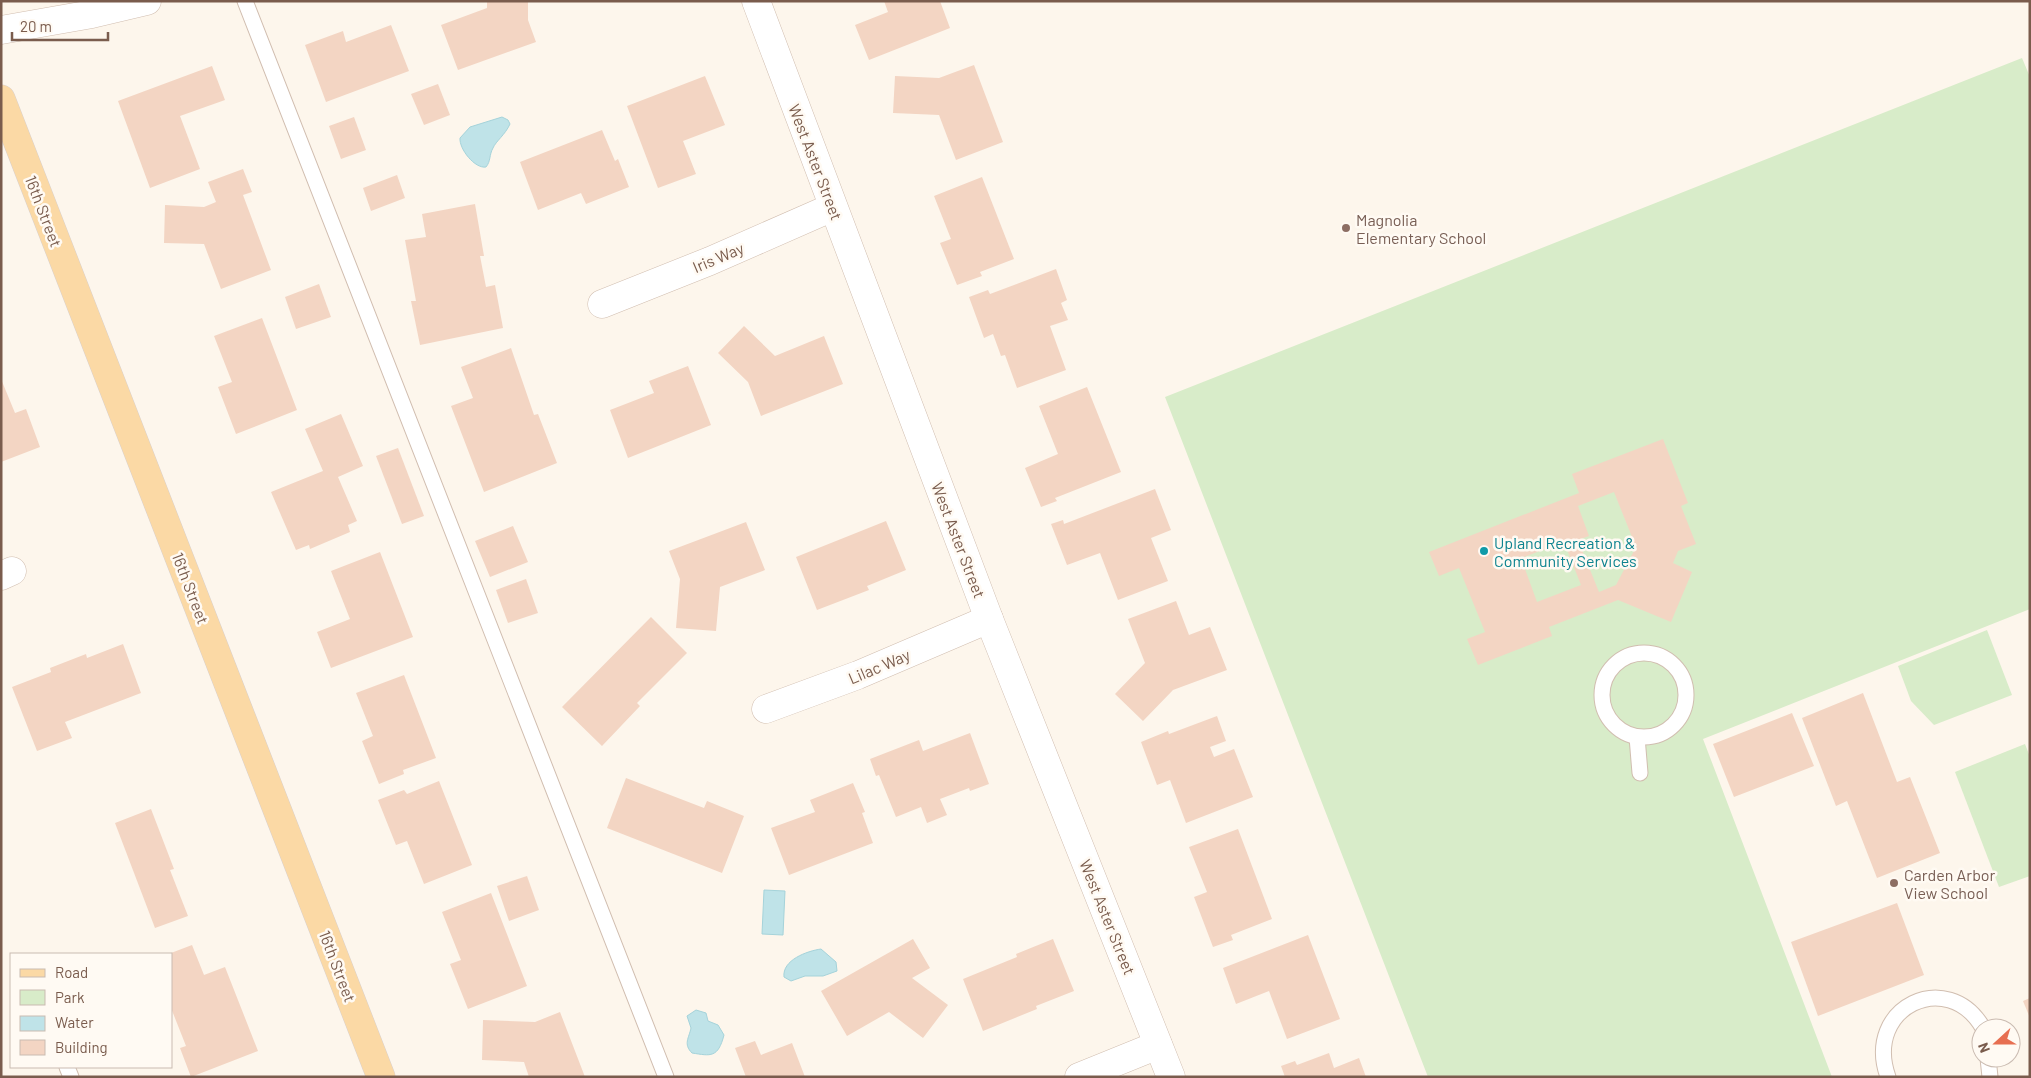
<svg xmlns="http://www.w3.org/2000/svg" width="2031" height="1078" font-family="Barlow,sans-serif">
<style>
.green{fill:#d8ecc9}
.water{fill:#bfe3e8;stroke:#a5d3da}
.building{fill:#f3d5c3;fill-rule:evenodd}
.lines{fill:none;stroke-linecap:round;stroke-linejoin:round}
.lane-casing{stroke:#d1beb0;stroke-width:17}
.street-casing{stroke:#d1beb0;stroke-width:29}
.primary-casing{stroke:#dad1cd;stroke-width:29}
.lane{stroke:#fff;stroke-width:15}
.street{stroke:#fff;stroke-width:28}
.primary{stroke:#fbd9a5;stroke-width:28}
.education-dot{fill:#8d6e63;stroke:#fffaf3;stroke-width:2}
.culture-dot{fill:#0f9aa8;stroke:#fffaf3;stroke-width:2}
.labels{text-anchor:middle;dominant-baseline:central;stroke-width:5;stroke-linejoin:round;paint-order:stroke}
.street-label{font-size:16px;fill:#7a5c4d;stroke:#fffaf3}
.education-label{font-size:16px;fill:#785e54;stroke:#fffaf3;text-anchor:start}
.culture-label{font-size:16px;fill:#0d838f;stroke:#fffaf3;text-anchor:start}
</style>
<rect width="100%" height="100%" fill="#fdf6ec"/>
<g class="green">
<path d="M2022 58 2030 77V609L1703 739 1832 1077H1428L1165 397Z"/>
<path d="M1987 630 2012 695 1934 725 1911 701 1898 666Z"/>
<path d="M2025 744 2030 757V876L1999 887 1955 772Z"/>
</g>
<g class="water">
<path d="M502 117 508 120 510 124C505 135 496 141 493 148 489 155 491 161 486 167 475 169 459 149 460 138L470 127Z"/>
<path d="M764 890 785 891 783 935 762 934Z"/>
<path d="M821 949 836 962 837 971 823 976H805L791 981 784 977C782 960 807 951 821 949Z"/>
<path d="M696 1010 706 1013 708 1021 718 1025 724 1035C718 1058 711 1056 692 1053 683 1044 689 1038 691 1028L687 1016Z"/>
</g>
<g class="building">
<path d="M487 1H528V20L536 42 458 70 441 25 487 8Z"/>
<path d="M884 1H940L950 28 869 60 855 25 888 12Z"/>
<path d="M391 25 409 71 326 102 305 45 343 31 346 42Z"/>
<path d="M974 65 1003 142 956 160 939 115 893 113 895 76 939 78Z"/>
<path d="M212 66 225 100 180 116 200 169 150 188 118 101Z"/>
<path d="M705 76 725 125 683 141 696 174 658 188 627 106Z"/>
<path d="M438 84 450 115 424 125 411 94Z"/>
<path d="M354 117 366 150 341 159 329 126Z"/>
<path d="M602 130 615 161 618 159 629 187 586 204 581 193 538 210 520 162Z"/>
<path d="M243 169 252 192 243 195 271 270 221 289 204 244 164 243 165 205 204 207 216 202 208 182Z"/>
<path d="M397 175 405 198 371 211 363 188Z"/>
<path d="M982 177 1014 259 980 272 982 276 957 285 940 243 951 239 934 196Z"/>
<path d="M475 204 484 256H480L486 287 495 285 503 328 420 345 411 301H416L405 240 426 237 422 214Z"/>
<path d="M1056 269 1067 300 1061 303 1068 320 1050 326 1066 370 1017 388 1005 355 1001 356 993 334 984 338 969 297 988 290 990 294Z"/>
<path d="M319 284 331 317 296 329 285 297Z"/>
<path d="M262 318 297 410 236 434 218 387 232 382 214 336Z"/>
<path d="M744 326 775 356 824 336 843 384 761 416 748 382 718 353Z"/>
<path d="M511 348 534 415 538 414 557 463 484 492 451 406 473 398 461 367Z"/>
<path d="M688 366 711 425 628 458 610 410 654 393 649 381Z"/>
<path d="M1 379 15 413 26 409 40 447 1 462Z"/>
<path d="M1087 387 1121 472 1055 498 1057 501 1041 507 1025 468 1058 454 1039 406Z"/>
<path d="M341 414 363 466 338 477 357 521 348 525 350 532 310 549 309 545 296 550 271 492 323 471 305 429Z"/>
<path d="M1663 439 1688 503 1681 506 1696 544 1678 551 1673 563 1692 572 1671 622 1618 600 1549 627 1552 636 1478 665 1467 639 1485 632 1459 568 1439 576 1429 552 1579 493 1572 474ZM1614 492 1636 547 1616 585 1599 592 1578 540 1589 536 1578 506ZM1564 542 1581 585 1537 602 1521 558Z"/>
<path d="M398 448 424 516 402 524 376 456Z"/>
<path d="M1155 489 1171 530 1151 538 1168 581 1118 600 1100 553 1067 565 1051 524 1063 520 1064 524Z"/>
<path d="M886 521 906 570 867 586 869 590 817 610 796 557Z"/>
<path d="M746 522 765 570 720 587 716 631 676 628 680 579 669 551Z"/>
<path d="M513 526 528 562 490 577 475 541Z"/>
<path d="M380 552 413 637 331 668 317 632 350 619 331 571Z"/>
<path d="M526 579 538 613 508 623 496 590Z"/>
<path d="M1176 601 1189 635 1210 627 1227 670 1173 690 1143 721 1115 694 1145 663 1128 619Z"/>
<path d="M651 617 687 653 637 703 640 706 602 746 562 707Z"/>
<path d="M123 644 141 693 65 722 72 738 37 751 12 687 51 672 50 668 86 654 87 658Z"/>
<path d="M404 675 436 758 403 770 404 774 379 784 362 741 373 736 356 693Z"/>
<path d="M1863 693 1897 782 1910 777 1940 853 1877 878 1847 801 1836 806 1802 718Z"/>
<path d="M1792 713 1814 766 1734 797 1713 744Z"/>
<path d="M1217 716 1226 741 1210 747 1214 757 1234 749 1253 797 1186 823 1170 780 1157 785 1141 742 1168 731 1169 734Z"/>
<path d="M970 733 989 784 970 791 969 788 940 799 947 815 927 823 921 807 896 817 879 775 876 776 870 759 919 740 923 751Z"/>
<path d="M626 778 704 808 707 801 744 816 722 873 607 828Z"/>
<path d="M439 781 472 865 424 884 407 841 396 845 378 800 404 790 407 794Z"/>
<path d="M853 783 865 812 862 813 873 843 789 875 771 828 815 812 810 800Z"/>
<path d="M151 809 174 869 170 870 188 916 155 928 115 823Z"/>
<path d="M1238 829 1272 919 1231 935 1233 940 1213 947 1194 897 1207 892 1189 847Z"/>
<path d="M527 876 539 910 509 921 497 886Z"/>
<path d="M491 893 527 986 468 1009 450 964 461 960 442 912Z"/>
<path d="M1897 903 1924 975 1818 1016 1791 942Z"/>
<path d="M1308 935 1340 1019 1287 1039 1269 991 1236 1004 1223 968Z"/>
<path d="M913 939 930 968 912 978 948 1005 923 1038 889 1012 847 1036 821 991Z"/>
<path d="M1053 939 1074 991 1036 1006 1037 1009 983 1031 963 979 1017 957 1016 954Z"/>
<path d="M192 945 204 975 225 967 258 1051 191 1077 180 1048 186 1046 171 1008V953Z"/>
<path d="M2030 998V1018L2023 1001Z"/>
<path d="M560 1012 585 1077H529L524 1062 482 1060 483 1020 535 1022Z"/>
<path d="M755 1041 761 1055 792 1043 805 1077H746L735 1048Z"/>
<path d="M1329 1053 1334 1068 1359 1058 1366 1077H1285L1281 1066 1295 1061 1297 1065Z"/>
</g>
<g class="lines">
<defs>
<g id="lane">
<path d="M245 1 666 1077"/>
<circle cx="1644" cy="695" r="42"/>
<path d="M1637 737 1640 773"/>
<path d="M1988 1058 1990 1077"/>
<path d="M67 1067 71 1077"/>
<path d="M1888 1077C1863 1007 1948 967 1983 1028"/>
</g>
<g id="street">
<path d="M756 1 989 619 1171 1077"/>
<path d="M1 30 92 14 147 1"/>
<path d="M602 304 710 261 833 207"/>
<path d="M1 576 12 571"/>
<path d="M766 709 858 675 989 619"/>
<path d="M1079 1077 1158 1045"/>
</g>
<path id="primary" d="M1 99 381 1077"/>
</defs>
<use href="#lane" class="lane-casing"/>
<use href="#street" class="street-casing"/>
<use href="#primary" class="primary-casing"/>
<use href="#lane" class="lane"/>
<use href="#street" class="street"/>
<use href="#primary" class="primary"/>
</g>
<g class="education-dot">
<circle cx="1346" cy="228" r="5"/>
<circle cx="1894" cy="883" r="5"/>
</g>
<circle class="culture-dot" cx="1484" cy="551" r="5"/>
<g class="labels">
<g class="street-label">
<text transform="translate(816 162) rotate(69)">West Aster Street</text>
<text transform="translate(44 211) rotate(69)">16th Street</text>
<text transform="translate(718 257) rotate(-23)">Iris Way</text>
<text transform="translate(959 540) rotate(69)">West Aster Street</text>
<text transform="translate(191 588) rotate(69)">16th Street</text>
<text transform="translate(879 666) rotate(-23)">Lilac Way</text>
<text transform="translate(1108 917) rotate(68)">West Aster Street</text>
<text transform="translate(338 966) rotate(69)">16th Street</text>
</g>
<g class="education-label">
<text x="1356" y="219">Magnolia<tspan x="1356" dy="18">Elementary School</tspan></text>
<text x="1904" y="874">Carden Arbor<tspan x="1904" dy="18">View School</tspan></text>
</g>
<g class="culture-label">
<text x="1494" y="542">Upland Recreation &amp;<tspan x="1494" dy="18">Community Services</tspan></text>
</g>
</g>
<rect width="2031" height="1078" fill="none" stroke="#7a5c4d" stroke-width="5"/>
<rect x="10" y="953" width="162" height="115" fill="#fffaf3" stroke="#cabbb1"/>
<rect x="20" y="969" width="25" height="8" fill="#fbd9a5" stroke="#cabbb1"/>
<text x="55" y="978" font-size="15" fill="#7a5c4d">Road</text>
<rect x="20" y="990" width="25" height="15" fill="#d8ecc9" stroke="#cabbb1"/>
<text x="55" y="1003" font-size="15" fill="#7a5c4d">Park</text>
<rect x="20" y="1016" width="25" height="15" fill="#bfe3e8" stroke="#cabbb1"/>
<text x="55" y="1028" font-size="15" fill="#7a5c4d">Water</text>
<rect x="20" y="1040" width="25" height="15" fill="#f3d5c3" stroke="#cabbb1"/>
<text x="55" y="1053" font-size="15" fill="#7a5c4d">Building</text>
<g transform="translate(1996 1043) rotate(249)"><circle r="24" fill="#fffaf3" stroke="#cabbb1"/>
<path d="M0-4L9 19L0 12L-9 19Z" fill="#e76f51"/>
<text y="-8" font-size="14" font-weight="bold" text-anchor="middle" fill="#7a5c4d">N</text>
</g>
<path d="M12 32v8h96v-8" fill="none" stroke="#7a5c4d" stroke-width="2.5"/>
<text x="20" y="32" font-size="15" fill="#7a5c4d" stroke="#fffaf3" stroke-width="4" paint-order="stroke">20 m</text>
</svg>
